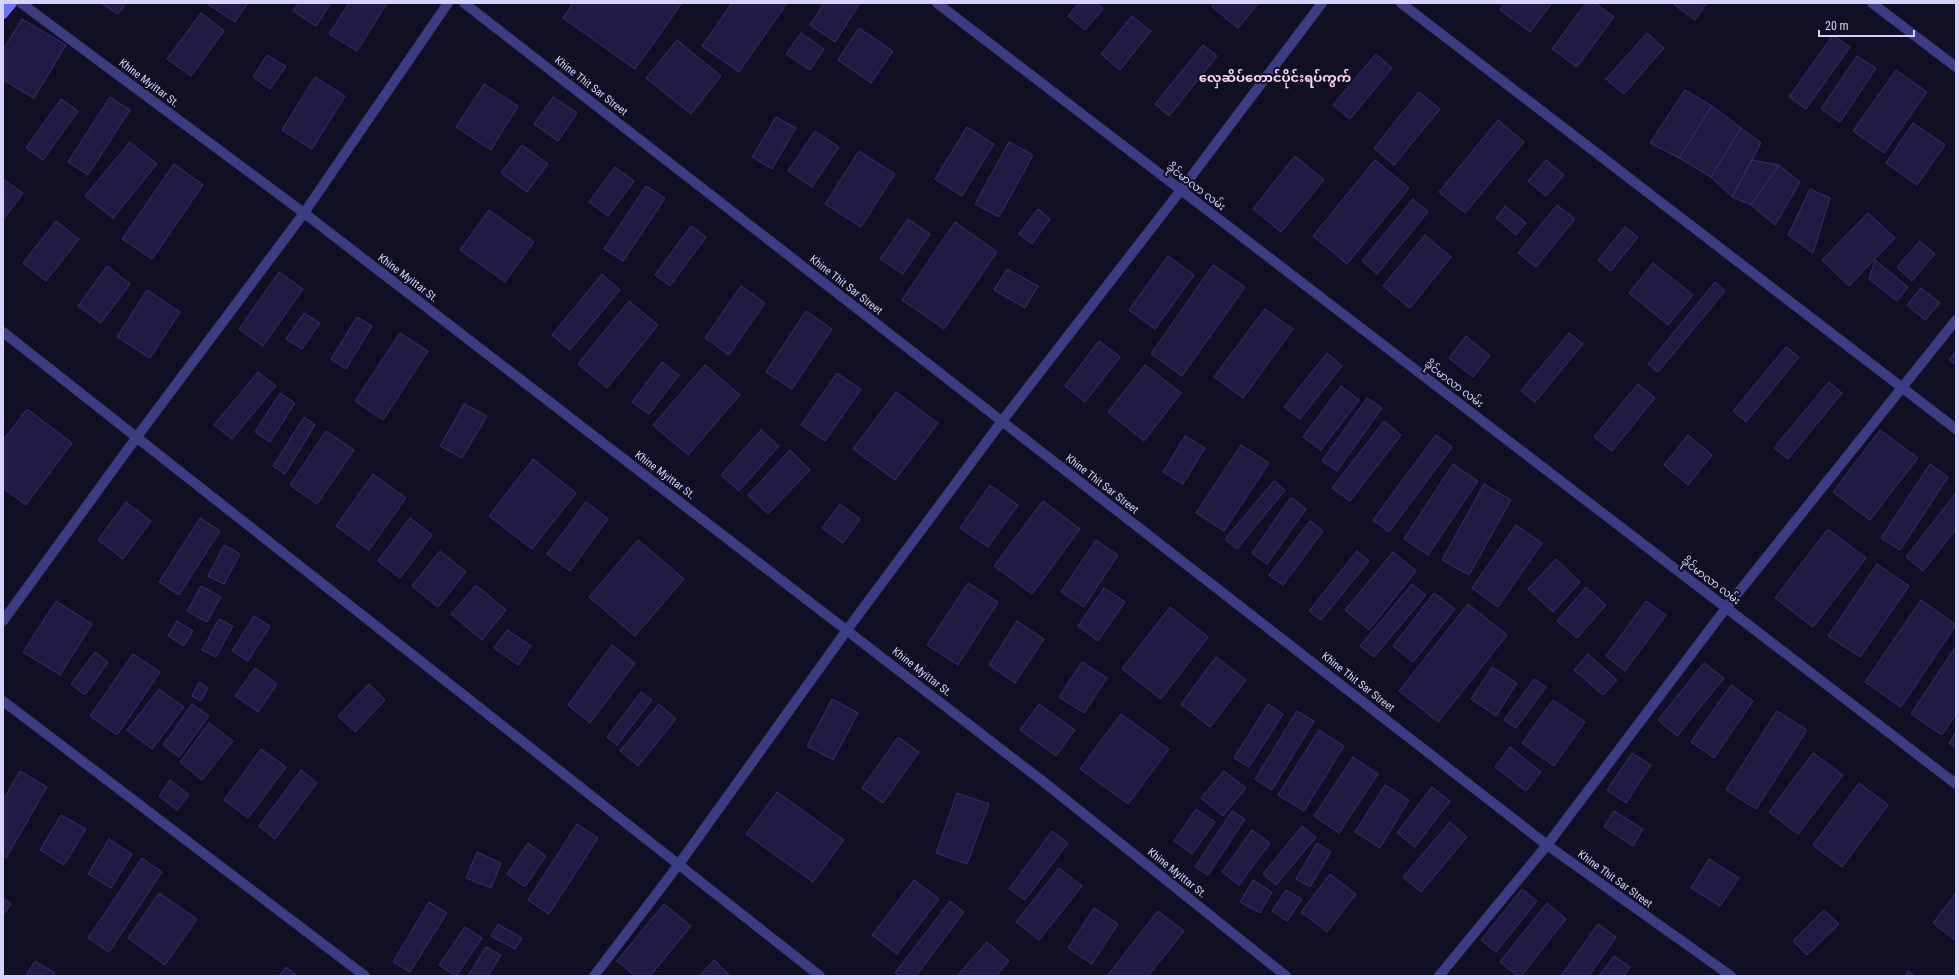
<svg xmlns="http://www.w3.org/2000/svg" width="1959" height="979" font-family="'Roboto Condensed','Noto Sans Myanmar',sans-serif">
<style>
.building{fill:#211b44;stroke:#372e6f}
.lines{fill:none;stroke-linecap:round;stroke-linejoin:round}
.street{stroke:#3b3c81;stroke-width:10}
.secondary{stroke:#6c71fb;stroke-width:10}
.labels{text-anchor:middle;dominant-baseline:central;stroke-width:4;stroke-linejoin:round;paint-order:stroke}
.street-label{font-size:11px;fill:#d5d2fe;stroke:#110f23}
.quarter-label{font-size:13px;font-weight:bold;fill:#fed4f1;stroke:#110f23}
</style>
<rect width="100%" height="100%" fill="#110f23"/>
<g class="building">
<path d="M101 3H126L118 14Z"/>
<path d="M206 3H248L235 22Z"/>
<path d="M298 3H331L316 26 293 11Z"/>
<path d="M349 3H387L357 51 329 34Z"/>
<path d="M573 3H682L635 69 563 18Z"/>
<path d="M732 3H787L739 72 702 46Z"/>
<path d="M824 3H860L835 42 810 25Z"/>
<path d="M1079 3H1096L1103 9 1085 30 1068 16Z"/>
<path d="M1214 3H1259L1238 28 1212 7Z"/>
<path d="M1505 3H1552L1530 32 1500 10Z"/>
<path d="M1586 3H1595L1614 17 1577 67 1552 49Z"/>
<path d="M1672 3H1707L1695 20Z"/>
<path d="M201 13 224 31 191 76 167 59Z"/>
<path d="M1132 16 1151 31 1120 70 1101 54Z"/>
<path d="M22 19 66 45 34 98 3 80V50Z"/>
<path d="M859 28 893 51 871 83 838 60Z"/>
<path d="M801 33 824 49 810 70 786 54Z"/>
<path d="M1647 33 1664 48 1624 94 1606 79Z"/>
<path d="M1833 35 1850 47 1806 109 1789 97Z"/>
<path d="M677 40 721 76 691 114 646 78Z"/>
<path d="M1203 45 1217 56 1169 116 1155 104Z"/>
<path d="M1376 54 1392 68 1350 119 1333 105Z"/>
<path d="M267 55 286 66 270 89 253 77Z"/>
<path d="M1857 56 1876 68 1840 122 1821 109Z"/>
<path d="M1896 70 1927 92 1884 153 1853 131Z"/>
<path d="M315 77 345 96 312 149 282 130Z"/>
<path d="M484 84 518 106 491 150 456 127Z"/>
<path d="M1685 90 1712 106 1679 158 1650 143Z"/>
<path d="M1419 92 1440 109 1394 165 1374 148Z"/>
<path d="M110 97 130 110 88 175 68 162Z"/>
<path d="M553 97 577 113 558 141 534 124Z"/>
<path d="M61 99 78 111 43 160 26 148Z"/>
<path d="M1712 106 1741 128 1711 177 1679 158Z"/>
<path d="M776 117 796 128 772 169 752 157Z"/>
<path d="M1498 120 1524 142 1465 213 1439 192Z"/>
<path d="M1913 123 1945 145 1917 185 1886 163Z"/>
<path d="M967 127 994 144 962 196 935 179Z"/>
<path d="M1741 128 1761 143 1732 197 1711 177Z"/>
<path d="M815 131 839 147 812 187 788 171Z"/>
<path d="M130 142 157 164 113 218 85 196Z"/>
<path d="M1009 142 1033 155 999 217 975 204Z"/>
<path d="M522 145 548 164 527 192 501 173Z"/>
<path d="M859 151 895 174 861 227 825 204Z"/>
<path d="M1295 156 1324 180 1281 232 1253 209Z"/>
<path d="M1375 160 1409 188 1347 264 1313 236Z"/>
<path d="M1546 160 1564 175 1546 196 1528 181Z"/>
<path d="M1752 160 1779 165 1751 205 1732 197Z"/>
<path d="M174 164 203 185 152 259 122 239Z"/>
<path d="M1779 165 1800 182 1775 225 1751 205Z"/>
<path d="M615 167 634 181 608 216 589 202Z"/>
<path d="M4 180 23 193 3 220V182Z"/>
<path d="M646 186 665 198 623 261 604 249Z"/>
<path d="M1810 189 1830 198 1813 253 1788 235Z"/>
<path d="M1413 199 1428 212 1377 274 1362 261Z"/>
<path d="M1557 205 1575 219 1536 267 1518 253Z"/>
<path d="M1505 206 1526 223 1516 235 1496 218Z"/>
<path d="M1038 209 1050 219 1032 244 1019 234Z"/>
<path d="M489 210 534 242 505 282 460 250Z"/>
<path d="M1868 213 1895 238 1849 286 1822 260Z"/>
<path d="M908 219 930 234 903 274 880 259Z"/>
<path d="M56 221 79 239 46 281 23 263Z"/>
<path d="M955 222 997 252 944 329 902 300Z"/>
<path d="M691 226 706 237 670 286 655 275Z"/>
<path d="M1625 227 1638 237 1611 271 1598 260Z"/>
<path d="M1425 235 1451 257 1410 308 1383 286Z"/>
<path d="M1920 241 1935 254 1912 281 1897 267Z"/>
<path d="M1168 256 1194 275 1155 329 1129 310Z"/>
<path d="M1875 260 1908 287 1897 301 1869 279Z"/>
<path d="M1653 263 1693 295 1668 325 1629 293Z"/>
<path d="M1213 265 1245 287 1182 376 1151 354Z"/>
<path d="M107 266 130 284 101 323 78 306Z"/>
<path d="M1007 269 1038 286 1025 308 994 290Z"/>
<path d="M279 272 303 289 263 346 239 329Z"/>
<path d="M602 274 620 290 570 350 552 335Z"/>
<path d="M1715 282 1725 291 1658 372 1648 364Z"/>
<path d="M741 286 765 303 729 355 705 338Z"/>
<path d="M1921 288 1940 303 1925 320 1907 305Z"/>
<path d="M147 290 180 312 150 358 117 337Z"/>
<path d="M629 301 658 325 607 388 578 364Z"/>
<path d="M1265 309 1293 329 1243 398 1214 377Z"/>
<path d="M806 311 832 329 792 389 766 372Z"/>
<path d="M304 313 320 323 302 349 286 339Z"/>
<path d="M357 317 372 326 346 369 331 359Z"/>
<path d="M400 333 428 351 383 420 355 401Z"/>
<path d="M1569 333 1583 344 1535 402 1521 391Z"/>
<path d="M1466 336 1490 356 1473 377 1449 358Z"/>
<path d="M1099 341 1120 357 1085 402 1065 386Z"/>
<path d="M1786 347 1799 357 1746 422 1733 411Z"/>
<path d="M1956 351V365L1949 360Z"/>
<path d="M1327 353 1342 366 1300 419 1284 407Z"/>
<path d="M662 362 679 375 649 414 632 402Z"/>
<path d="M705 365 740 395 688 455 653 425Z"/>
<path d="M1145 365 1181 393 1144 441 1108 412Z"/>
<path d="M258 372 276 386 232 439 214 425Z"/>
<path d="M837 373 861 389 825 441 801 425Z"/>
<path d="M1829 382 1842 393 1788 459 1774 448Z"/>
<path d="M1638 384 1655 398 1612 451 1594 437Z"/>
<path d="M1341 386 1359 400 1321 450 1303 437Z"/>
<path d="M896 392 938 423 895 480 853 449Z"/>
<path d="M280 393 295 403 270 442 255 432Z"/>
<path d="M1367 398 1382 408 1337 471 1322 461Z"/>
<path d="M464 404 487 416 462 458 440 446Z"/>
<path d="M27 409 72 443 26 505 3 488V440Z"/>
<path d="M304 417 315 425 285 474 273 466Z"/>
<path d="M1384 421 1401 435 1350 501 1332 488Z"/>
<path d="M761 430 779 446 739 491 721 475Z"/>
<path d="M1880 430 1918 458 1870 520 1833 492Z"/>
<path d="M326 431 354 450 317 504 290 485Z"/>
<path d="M1436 435 1452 447 1389 532 1373 520Z"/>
<path d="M1688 435 1712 455 1688 485 1664 465Z"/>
<path d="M1185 436 1205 448 1183 484 1163 472Z"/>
<path d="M1241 445 1269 463 1224 531 1196 513Z"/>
<path d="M790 450 810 470 768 514 748 495Z"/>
<path d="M533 459 576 493 532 549 489 516Z"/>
<path d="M1453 464 1478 481 1428 555 1404 539Z"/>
<path d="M1930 464 1948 477 1900 550 1881 538Z"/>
<path d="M373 474 406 498 369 550 336 526Z"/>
<path d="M1274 481 1285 490 1237 549 1225 539Z"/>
<path d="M1484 484 1511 500 1469 575 1442 560Z"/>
<path d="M990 485 1018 505 988 547 960 528Z"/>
<path d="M1956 493V529L1923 571 1906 557Z"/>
<path d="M1291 497 1306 509 1267 564 1252 553Z"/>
<path d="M1043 501 1080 529 1032 594 994 566Z"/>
<path d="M126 502 151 521 123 559 98 540Z"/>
<path d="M586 502 608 519 570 571 547 554Z"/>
<path d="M840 504 860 519 843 543 822 528Z"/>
<path d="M200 518 220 531 179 595 159 582Z"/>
<path d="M410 518 432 535 400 578 378 561Z"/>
<path d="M1310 521 1323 531 1283 585 1269 575Z"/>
<path d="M1516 525 1542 543 1498 607 1472 588Z"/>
<path d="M1828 529 1866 558 1813 627 1775 598Z"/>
<path d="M638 540 684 579 635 636 589 597Z"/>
<path d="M1096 540 1118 555 1084 607 1061 592Z"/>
<path d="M224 545 240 554 224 584 208 576Z"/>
<path d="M440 551 466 572 438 607 412 586Z"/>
<path d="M1357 551 1369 561 1321 620 1309 611Z"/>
<path d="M1393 552 1416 571 1369 630 1345 610Z"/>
<path d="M1556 559 1580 582 1553 612 1528 589Z"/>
<path d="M1877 564 1909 586 1860 657 1828 636Z"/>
<path d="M968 583 998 602 958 665 927 645Z"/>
<path d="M1412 584 1426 595 1374 657 1360 646Z"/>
<path d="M476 585 506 610 482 640 451 614Z"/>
<path d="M201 586 221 597 207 622 187 611Z"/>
<path d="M1586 587 1606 605 1577 638 1557 621Z"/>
<path d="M1104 588 1125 602 1098 641 1078 626Z"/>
<path d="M1434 593 1455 609 1413 662 1393 646Z"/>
<path d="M1921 600 1956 625 1901 707 1865 682Z"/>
<path d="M56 601 92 624 60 675 23 652Z"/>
<path d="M1646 601 1666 615 1625 671 1606 656Z"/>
<path d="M1468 604 1507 635 1438 722 1399 691Z"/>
<path d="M1170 607 1208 637 1161 699 1122 669Z"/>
<path d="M254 616 270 626 248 661 232 651Z"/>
<path d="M219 619 233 626 216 657 202 650Z"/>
<path d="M177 621 193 631 184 646 168 636Z"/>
<path d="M1017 621 1044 639 1015 683 989 665Z"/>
<path d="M507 630 531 646 518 665 494 648Z"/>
<path d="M612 645 635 663 590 723 568 705Z"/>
<path d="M1956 646V714L1942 735 1911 714Z"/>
<path d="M95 652 108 662 85 695 71 684Z"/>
<path d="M133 654 160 672 117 735 90 716Z"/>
<path d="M1588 654 1617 680 1603 695 1574 670Z"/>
<path d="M1216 657 1246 680 1210 727 1181 704Z"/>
<path d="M1082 662 1107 678 1084 713 1059 697Z"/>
<path d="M1704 663 1724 678 1677 736 1658 720Z"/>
<path d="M1492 667 1517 683 1496 716 1471 699Z"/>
<path d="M255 668 277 684 258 712 235 696Z"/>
<path d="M1534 679 1546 687 1516 728 1504 720Z"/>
<path d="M199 682 208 688 201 701 192 696Z"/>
<path d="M369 684 385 700 355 732 338 716Z"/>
<path d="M1731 685 1753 701 1714 758 1691 742Z"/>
<path d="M159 689 184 707 152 749 127 730Z"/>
<path d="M641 692 652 700 617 745 607 737Z"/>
<path d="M832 699 858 713 833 760 807 746Z"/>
<path d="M1553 700 1585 722 1554 766 1522 743Z"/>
<path d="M192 704 209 716 179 757 163 745Z"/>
<path d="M659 704 676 719 638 766 620 751Z"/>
<path d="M1039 704 1075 730 1056 756 1020 730Z"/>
<path d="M1268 704 1283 714 1249 767 1234 758Z"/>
<path d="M1297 711 1314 721 1272 790 1255 779Z"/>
<path d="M1777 711 1807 730 1756 809 1726 790Z"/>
<path d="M1121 714 1169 749 1128 804 1080 769Z"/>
<path d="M209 723 233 741 202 780 180 762Z"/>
<path d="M1319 730 1344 746 1304 811 1278 795Z"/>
<path d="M1956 732V748L1949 743Z"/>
<path d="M898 737 919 752 883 803 862 788Z"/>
<path d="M1510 747 1541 772 1526 791 1495 767Z"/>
<path d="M261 749 286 767 248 818 224 800Z"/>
<path d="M1632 753 1651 765 1626 803 1607 790Z"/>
<path d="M1813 753 1843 775 1798 834 1769 812Z"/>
<path d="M1353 757 1378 774 1339 833 1314 816Z"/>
<path d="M301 770 317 783 275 839 259 826Z"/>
<path d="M20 771 47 787 6 858 3 856V800Z"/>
<path d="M1224 771 1246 788 1223 816 1201 798Z"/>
<path d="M170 780 189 795 177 810 159 796Z"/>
<path d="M1859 783 1888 805 1842 867 1813 845Z"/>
<path d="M1385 785 1409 800 1380 848 1355 832Z"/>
<path d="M1432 787 1450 801 1415 847 1397 833Z"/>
<path d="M777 792 844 840 813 882 746 834Z"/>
<path d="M957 793 989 804 967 864 936 853Z"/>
<path d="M1196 809 1215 822 1192 854 1174 841Z"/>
<path d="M1232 811 1245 819 1208 875 1195 867Z"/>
<path d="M1614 811 1643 829 1633 846 1604 827Z"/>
<path d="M61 815 86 829 64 865 40 850Z"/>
<path d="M1450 822 1467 837 1421 892 1403 877Z"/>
<path d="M577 824 598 838 549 914 528 900Z"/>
<path d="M1302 826 1316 837 1276 885 1263 874Z"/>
<path d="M1252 830 1270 843 1239 885 1222 872Z"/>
<path d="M1052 831 1068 843 1025 900 1009 889Z"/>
<path d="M109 839 132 854 111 888 88 874Z"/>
<path d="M528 843 546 856 525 887 507 874Z"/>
<path d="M1317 843 1331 852 1310 887 1296 879Z"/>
<path d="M477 852 501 863 491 888 466 878Z"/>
<path d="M142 858 162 872 109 952 88 938Z"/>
<path d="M1709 859 1739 878 1720 906 1691 888Z"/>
<path d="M1059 868 1082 886 1039 940 1016 922Z"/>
<path d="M1330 874 1356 894 1327 932 1301 912Z"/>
<path d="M914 880 939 899 897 954 872 935Z"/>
<path d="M1253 880 1272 892 1260 913 1240 902Z"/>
<path d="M1522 889 1537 901 1496 952 1481 940Z"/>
<path d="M1286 890 1302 899 1287 921 1272 911Z"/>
<path d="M159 893 197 919 165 965 128 938Z"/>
<path d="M1956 893V941L1933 923Z"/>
<path d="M3 898 11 904 3 915Z"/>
<path d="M950 901 964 912 916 976H900L895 973Z"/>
<path d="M429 902 447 913 410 972 393 962Z"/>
<path d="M1547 903 1566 919 1521 976H1518L1500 962Z"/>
<path d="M664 904 691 926 650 976H635L617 961Z"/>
<path d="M1094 908 1118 924 1092 964 1068 948Z"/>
<path d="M1824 910 1839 924 1807 955 1793 941Z"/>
<path d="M1158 911 1184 931 1148 976H1107Z"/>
<path d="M498 924 522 938 515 949 491 936Z"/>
<path d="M1598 924 1616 937 1589 976H1561Z"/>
<path d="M465 927 482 938 456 976 439 965Z"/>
<path d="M987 942 1009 961 996 976H957Z"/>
<path d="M486 947 501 955 488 976H468Z"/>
<path d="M1614 956 1630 967 1624 976H1599Z"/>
<path d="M714 960 730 976H699Z"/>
<path d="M35 961 55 973 52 976H26Z"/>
<path d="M286 967 297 976H279Z"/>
<path d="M1908 971 1915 976H1905Z"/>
</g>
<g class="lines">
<g class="street">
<path d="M21 3 304 213 1045 783 1286 976"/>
<path d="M464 3 1547 845 1731 976"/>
<path d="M937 3 1956 784"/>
<path d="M1401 3 1956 429"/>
<path d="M1872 3 1956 67"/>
<path d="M3 332 820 976"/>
<path d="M3 621 136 438 304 213 448 3"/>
<path d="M3 701 365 976"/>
<path d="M594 976 679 864 847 630 1002 421 1181 190 1322 3"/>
<path d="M1439 976 1547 845 1726 608 1956 320"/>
</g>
<path class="secondary" d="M3 14 12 3"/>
</g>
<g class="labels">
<g class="street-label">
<text transform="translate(149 83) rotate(37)">Khine Myittar St.</text>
<text transform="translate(591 86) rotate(38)">Khine Thit Sar Street</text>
<text transform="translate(1196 187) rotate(37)">ခိုင်မာလာ လမ်း</text>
<text transform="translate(408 278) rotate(37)">Khine Myittar St.</text>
<text transform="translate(846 285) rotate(38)">Khine Thit Sar Street</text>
<text transform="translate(1454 384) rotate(37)">ခိုင်မာလာ လမ်း</text>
<text transform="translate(665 475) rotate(37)">Khine Myittar St.</text>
<text transform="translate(1102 484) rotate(38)">Khine Thit Sar Street</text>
<text transform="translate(1711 581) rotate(37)">ခိုင်မာလာ လမ်း</text>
<text transform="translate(922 672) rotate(38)">Khine Myittar St.</text>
<text transform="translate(1358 682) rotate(38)">Khine Thit Sar Street</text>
<text transform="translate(1177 873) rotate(39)">Khine Myittar St.</text>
<text transform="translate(1615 879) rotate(36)">Khine Thit Sar Street</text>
</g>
<g class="quarter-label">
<text x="1275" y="77">လှေဆိပ်တောင်ပိုင်းရပ်ကွက်</text>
</g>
</g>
<rect width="1959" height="979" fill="none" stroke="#d5d2fe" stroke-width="8"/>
<path d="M1819 30v6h95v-6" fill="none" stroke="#d5d2fe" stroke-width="2"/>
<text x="1825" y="30" font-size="12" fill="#d5d2fe" stroke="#110f23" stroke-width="3" paint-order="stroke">20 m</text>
</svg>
